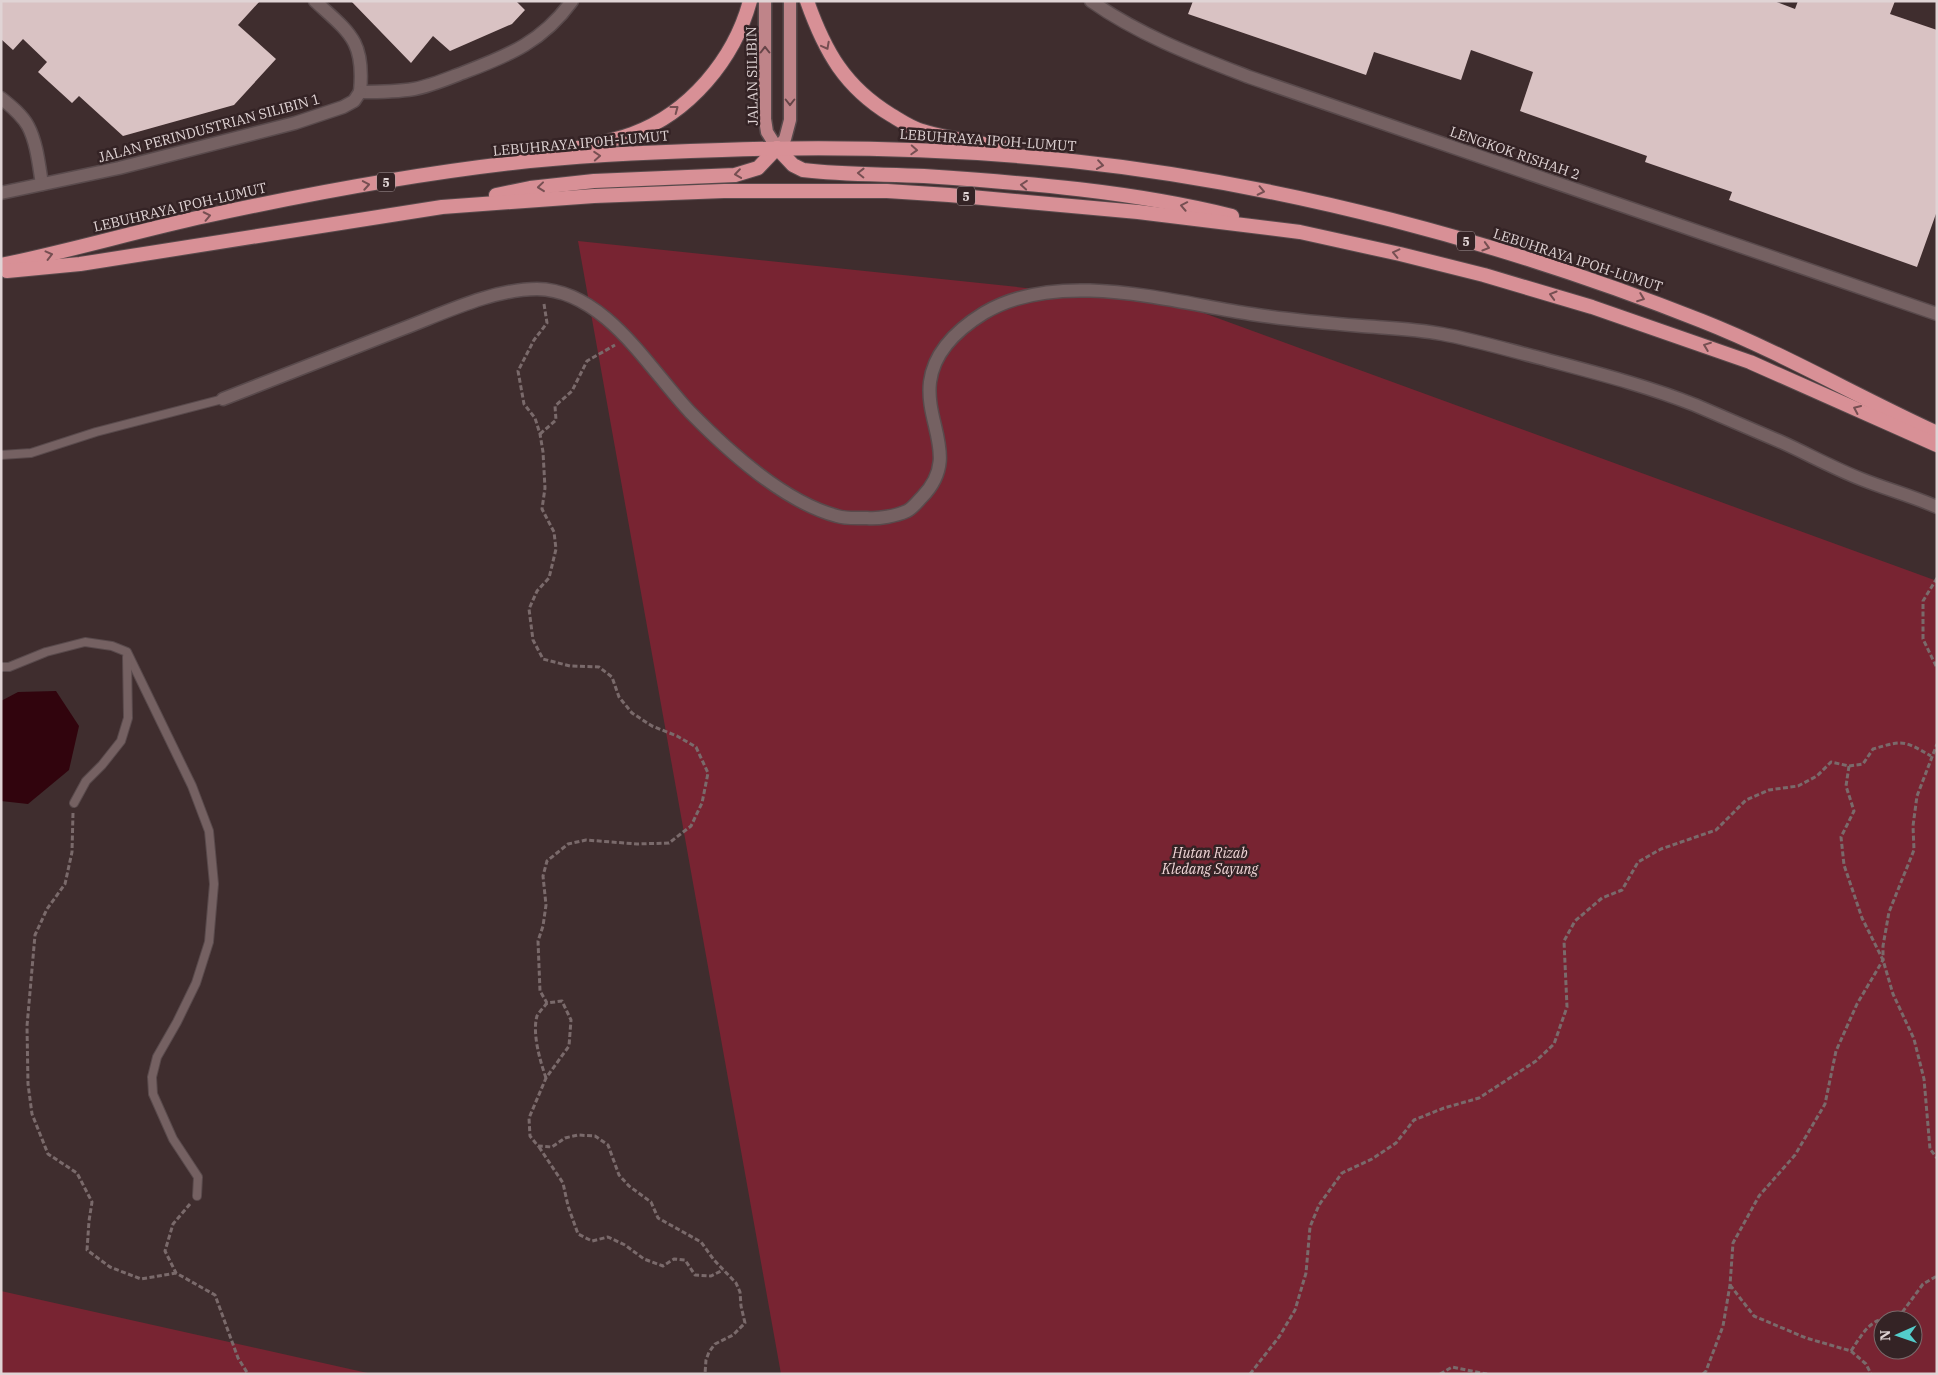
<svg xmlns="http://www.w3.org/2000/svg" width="1938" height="1375" font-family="'IBM Plex Serif',serif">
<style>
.green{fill:#782432;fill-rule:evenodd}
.water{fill:#31040d}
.building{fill:#d9c2c3}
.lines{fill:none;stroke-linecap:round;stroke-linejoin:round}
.service-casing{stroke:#594a4c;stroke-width:10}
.minor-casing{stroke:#594a4c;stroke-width:15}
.primary-casing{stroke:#594a4c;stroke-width:15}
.trunk-casing{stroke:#594a4c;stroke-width:16}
.path{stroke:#7a6a6b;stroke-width:3;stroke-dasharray:5 2.5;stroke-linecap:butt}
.service{stroke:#756162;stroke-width:8}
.minor{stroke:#756162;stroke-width:12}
.primary{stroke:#bf8489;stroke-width:12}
.trunk{stroke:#d89096;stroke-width:14}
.oneway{stroke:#764f52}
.oneway2{stroke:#654548}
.labels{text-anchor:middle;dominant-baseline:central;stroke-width:5;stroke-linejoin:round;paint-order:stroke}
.shield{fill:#342325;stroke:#ac9fa0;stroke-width:1}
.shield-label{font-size:12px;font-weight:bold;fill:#e0d4d5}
.street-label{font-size:14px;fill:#e0d4d5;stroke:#342325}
.park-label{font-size:14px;font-style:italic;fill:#f1d7d8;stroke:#342325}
</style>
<rect width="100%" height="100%" fill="#3f2d2e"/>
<!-- green -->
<g class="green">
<path d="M 578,241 L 1179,304 L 1937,581 L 1937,1374 L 781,1374 ZM 1883,1320 L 1913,1320 L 1913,1350 L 1883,1350 Z"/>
<path d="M 1,1291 L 372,1374 L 1,1374 Z"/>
</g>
<!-- water -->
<path class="water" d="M 56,691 L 79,726 L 69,770 L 28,804 L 1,801 L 1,701 L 18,692 Z"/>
<!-- building -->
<g class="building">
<path d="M 1,1 L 260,1 L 238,25 L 276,59 L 234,105 L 123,136 L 79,96 L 72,103 L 38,72 L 47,62 L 23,39 L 13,50 L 1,39 Z"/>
<path d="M 351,1 L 516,1 L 525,10 L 512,24 L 450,51 L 433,36 L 411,63 Z"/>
<path d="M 1193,1 L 1774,1 L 1795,9 L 1798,1 L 1895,1 L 1890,14 L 1937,30 L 1937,211 L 1917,267 L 1729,200 L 1732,192 L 1645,162 L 1647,156 L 1520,111 L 1533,72 L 1471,50 L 1461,80 L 1374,52 L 1366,75 L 1188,14 Z"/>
</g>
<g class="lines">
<defs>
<g id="service">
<path d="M 1,455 L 31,453 L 96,432 L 223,399"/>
<path d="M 1,667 L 9,667 L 46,652 L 85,642 L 112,646 L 127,652 L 192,786 L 209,831 L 214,884 L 209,942 L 196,983 L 177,1022 L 157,1057 L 152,1077 L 153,1094 L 173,1139 L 198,1177 L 197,1196"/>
<path d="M 74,803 L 86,781 L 102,765 L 121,741 L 128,718 L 127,657"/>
</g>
<g id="minor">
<path d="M 315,1 C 350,33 365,41 360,92"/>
<path d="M 1091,1 C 1139,35 1195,56 1249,77 L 1937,314"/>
<path d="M 360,92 C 378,92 396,92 414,89 C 431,86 449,78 465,72 C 510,55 543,41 572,1"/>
<path d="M 1,98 C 11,106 22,115 28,126 C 37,143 39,166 42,184"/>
<path d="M 1,193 L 119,168 L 295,123 L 343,107 L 354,101 L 360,92"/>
<path d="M 223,399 C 283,375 343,352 402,329 C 444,313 493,289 537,289 C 605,290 649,369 690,412 C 728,451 784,502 837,516 C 846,519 858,518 867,518 C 879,519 896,516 907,511 C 913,508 917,502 922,497 C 960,458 925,425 930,382 C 934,351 958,329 984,313 C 1059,268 1171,302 1251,314 C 1288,320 1325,323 1362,326 C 1388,328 1416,329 1442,334 C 1475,340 1508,350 1540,358 C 1592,372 1645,385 1695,405 C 1723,417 1751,429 1779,441 C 1806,453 1833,468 1861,479 C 1886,489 1912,496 1937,507"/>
</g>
<path id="primary" d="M 765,1 L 765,119 L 767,132 L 777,148 L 785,139 L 790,120 L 790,1"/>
<g id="trunk">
<path d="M 807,1 C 825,52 845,87 891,115 C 901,121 911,128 922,131 C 951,140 982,143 1012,149"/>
<path d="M 777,148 L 793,165 L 803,170 C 843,175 884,174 924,176 C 1027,183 1132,191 1232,216"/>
<path d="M 561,152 C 584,146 609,142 632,134 C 689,113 734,60 750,1"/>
<path d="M 496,195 L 530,188 L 594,181 L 735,175 L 758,168 L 777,148"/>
<path d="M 1,265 C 70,251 137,231 206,216 C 307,194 409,175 512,163 C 581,155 652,152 722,150 C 839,146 956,149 1072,161 C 1286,184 1502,242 1702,321 C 1783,353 1858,397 1937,433"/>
<path d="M 7,271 L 80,264 L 442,207 L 594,196 L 724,191 L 887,191 L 949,195 L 1138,212 L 1300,232 L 1400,254 L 1484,275 L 1592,307 L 1750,362 L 1937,445"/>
</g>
</defs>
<!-- service casing -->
<use href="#service" class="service-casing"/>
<!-- minor casing -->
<use href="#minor" class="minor-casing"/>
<!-- primary casing -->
<use href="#primary" class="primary-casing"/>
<!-- trunk casing -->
<use href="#trunk" class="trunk-casing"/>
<!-- path -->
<g class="path">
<path d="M 544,304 L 547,323 L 534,340 L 518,371 L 524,404 L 535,418 L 540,434 L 543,452 L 545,488 L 542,509 L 554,532 L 556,549 L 549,578 L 537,591 L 529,609 L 533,640 L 543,659 L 570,666 L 599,667 L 612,677 L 619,697 L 632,713 L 652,726 L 677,736 L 696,747 L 708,773 L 702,803 L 691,826 L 669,843 L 637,844 L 586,840 L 568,844 L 547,861 L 543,876 L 546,905 L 543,926 L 538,941 L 540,991 L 547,1003 L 562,1001 L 571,1020 L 569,1046 L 546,1078 L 529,1118 L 530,1136 L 538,1146 L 552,1147 L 565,1138 L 578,1135 L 595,1136 L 608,1145 L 619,1175 L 629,1186 L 651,1202 L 658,1218 L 701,1242 L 714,1260 L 736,1283 L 740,1292 L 741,1306 L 745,1323 L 733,1335 L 715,1344 L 709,1352 L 706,1360 L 705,1374"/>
<path d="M 540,434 L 556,420 L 555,406 L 572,391 L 587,361 L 615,345"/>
<path d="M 1937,578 L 1923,601 L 1923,639 L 1937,668"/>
<path d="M 1849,766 L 1846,786 L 1854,811 L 1841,837 L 1844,865 L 1862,918 L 1883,960 L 1893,994 L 1914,1039 L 1924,1079 L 1930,1149 L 1937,1158"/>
<path d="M 73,813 L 72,852 L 65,884 L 47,909 L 35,935 L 27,1026 L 28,1084 L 32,1114 L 48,1154 L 77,1173 L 92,1202 L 89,1221 L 87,1250 L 110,1267 L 141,1279 L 176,1273"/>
<path d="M 546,1078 C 540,1061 532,1033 537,1016 C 539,1012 544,1007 547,1003"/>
<path d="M 539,1147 L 563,1183 L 568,1206 L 578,1234 L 592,1241 L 608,1237 L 625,1245 L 644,1259 L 663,1266 L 674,1259 L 685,1260 L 695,1275 L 711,1276 L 723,1270"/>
<path d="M 190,1204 L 173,1224 L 165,1251 L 176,1273 L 215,1295 L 238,1358 L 248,1374"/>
<path d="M 1730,1285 L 1754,1316 L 1806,1338 L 1851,1351 L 1866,1364 L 1871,1374"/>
<path d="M 1851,1351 C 1868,1325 1870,1320 1901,1314 L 1923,1284 L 1937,1276"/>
<path d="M 1250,1374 L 1279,1337 L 1295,1310 L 1306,1273 L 1310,1227 L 1319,1205 L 1342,1173 L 1372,1159 L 1396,1143 L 1414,1120 L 1444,1108 L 1479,1098 L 1536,1061 L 1554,1044 L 1567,1007 L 1564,941 L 1575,921 L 1602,898 L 1622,890 L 1638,862 L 1661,849 L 1716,830 L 1746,800 L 1769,790 L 1798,786 L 1817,776 L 1831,762 L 1849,766 L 1863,764 L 1873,749 C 1904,740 1903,740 1931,756"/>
<path d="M 1440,1374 L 1452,1367 L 1487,1374"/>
<path d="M 1703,1374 L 1706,1371 L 1723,1326 L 1730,1285 L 1733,1243 L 1759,1196 L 1795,1155 L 1825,1104 L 1836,1051 L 1857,1004 L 1883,960 L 1883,946 L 1889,912 L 1914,850 L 1913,826 L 1917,796 L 1937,744"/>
</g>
<!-- service -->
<use href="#service" class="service"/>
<!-- minor -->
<use href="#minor" class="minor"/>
<!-- primary -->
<use href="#primary" class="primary"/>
<!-- trunk -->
<use href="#trunk" class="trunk"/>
</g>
<!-- one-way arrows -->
<defs><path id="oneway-chevron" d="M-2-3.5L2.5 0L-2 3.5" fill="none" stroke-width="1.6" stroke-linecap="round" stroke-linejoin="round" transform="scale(1.25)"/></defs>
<g class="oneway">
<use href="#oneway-chevron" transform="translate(826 46) rotate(62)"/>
<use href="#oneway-chevron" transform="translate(675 109) rotate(-37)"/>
<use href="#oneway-chevron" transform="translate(914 150) rotate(3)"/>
<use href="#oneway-chevron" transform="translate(597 156) rotate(-4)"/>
<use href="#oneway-chevron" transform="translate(1100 165) rotate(8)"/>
<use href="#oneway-chevron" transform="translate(861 173) rotate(-179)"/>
<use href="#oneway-chevron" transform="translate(738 174) rotate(172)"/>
<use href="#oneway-chevron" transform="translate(366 185) rotate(-10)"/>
<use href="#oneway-chevron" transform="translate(1024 185) rotate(-175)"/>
<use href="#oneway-chevron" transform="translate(541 187) rotate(174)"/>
<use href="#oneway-chevron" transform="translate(1261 191) rotate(12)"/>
<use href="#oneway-chevron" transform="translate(1184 206) rotate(-169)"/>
<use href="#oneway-chevron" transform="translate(207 216) rotate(-12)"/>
<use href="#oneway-chevron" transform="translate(1486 247) rotate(16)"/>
<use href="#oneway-chevron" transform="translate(1396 253) rotate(-167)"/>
<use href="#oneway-chevron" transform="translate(49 255) rotate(-14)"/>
<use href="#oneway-chevron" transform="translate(1553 295) rotate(-164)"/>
<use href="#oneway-chevron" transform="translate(1641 298) rotate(21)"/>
<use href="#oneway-chevron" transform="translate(1707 346) rotate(-159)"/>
<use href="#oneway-chevron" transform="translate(1857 409) rotate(-156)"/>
</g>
<g class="oneway2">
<use href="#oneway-chevron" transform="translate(765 50) rotate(-90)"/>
<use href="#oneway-chevron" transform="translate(790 102) rotate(90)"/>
</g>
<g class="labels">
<!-- shield labels -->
<g class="shield">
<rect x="377" y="172.5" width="18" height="19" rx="4"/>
<rect x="957" y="186.5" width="18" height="19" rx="4"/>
<rect x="1457" y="231.5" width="18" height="19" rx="4"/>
</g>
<g class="shield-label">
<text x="386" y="182">5</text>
<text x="966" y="196">5</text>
<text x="1466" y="241">5</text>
</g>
<!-- street labels -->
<g class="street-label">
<text transform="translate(752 76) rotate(-91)">JALAN SILIBIN</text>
<text transform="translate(209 128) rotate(-15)">JALAN PERINDUSTRIAN SILIBIN 1</text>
<text transform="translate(988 140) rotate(4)">LEBUHRAYA IPOH-LUMUT</text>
<text transform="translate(581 143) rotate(-5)">LEBUHRAYA IPOH-LUMUT</text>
<text transform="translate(1515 153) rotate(19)">LENGKOK RISHAH 2</text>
<text transform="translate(180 207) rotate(-13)">LEBUHRAYA IPOH-LUMUT</text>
<text transform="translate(1578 260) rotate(18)">LEBUHRAYA IPOH-LUMUT</text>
</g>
<!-- park labels -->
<g class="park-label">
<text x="1210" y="853">Hutan Rizab<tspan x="1210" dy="16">Kledang Sayung</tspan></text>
</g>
</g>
<!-- border -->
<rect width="1938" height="1375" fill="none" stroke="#e0d4d5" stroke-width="5"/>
<!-- north arrow -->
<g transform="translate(1898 1335) rotate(268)"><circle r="24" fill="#342325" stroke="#796a6b"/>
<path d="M0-4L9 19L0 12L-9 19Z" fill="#53cdcb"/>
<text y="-8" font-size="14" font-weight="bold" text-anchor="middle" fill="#e0d4d5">N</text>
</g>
</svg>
